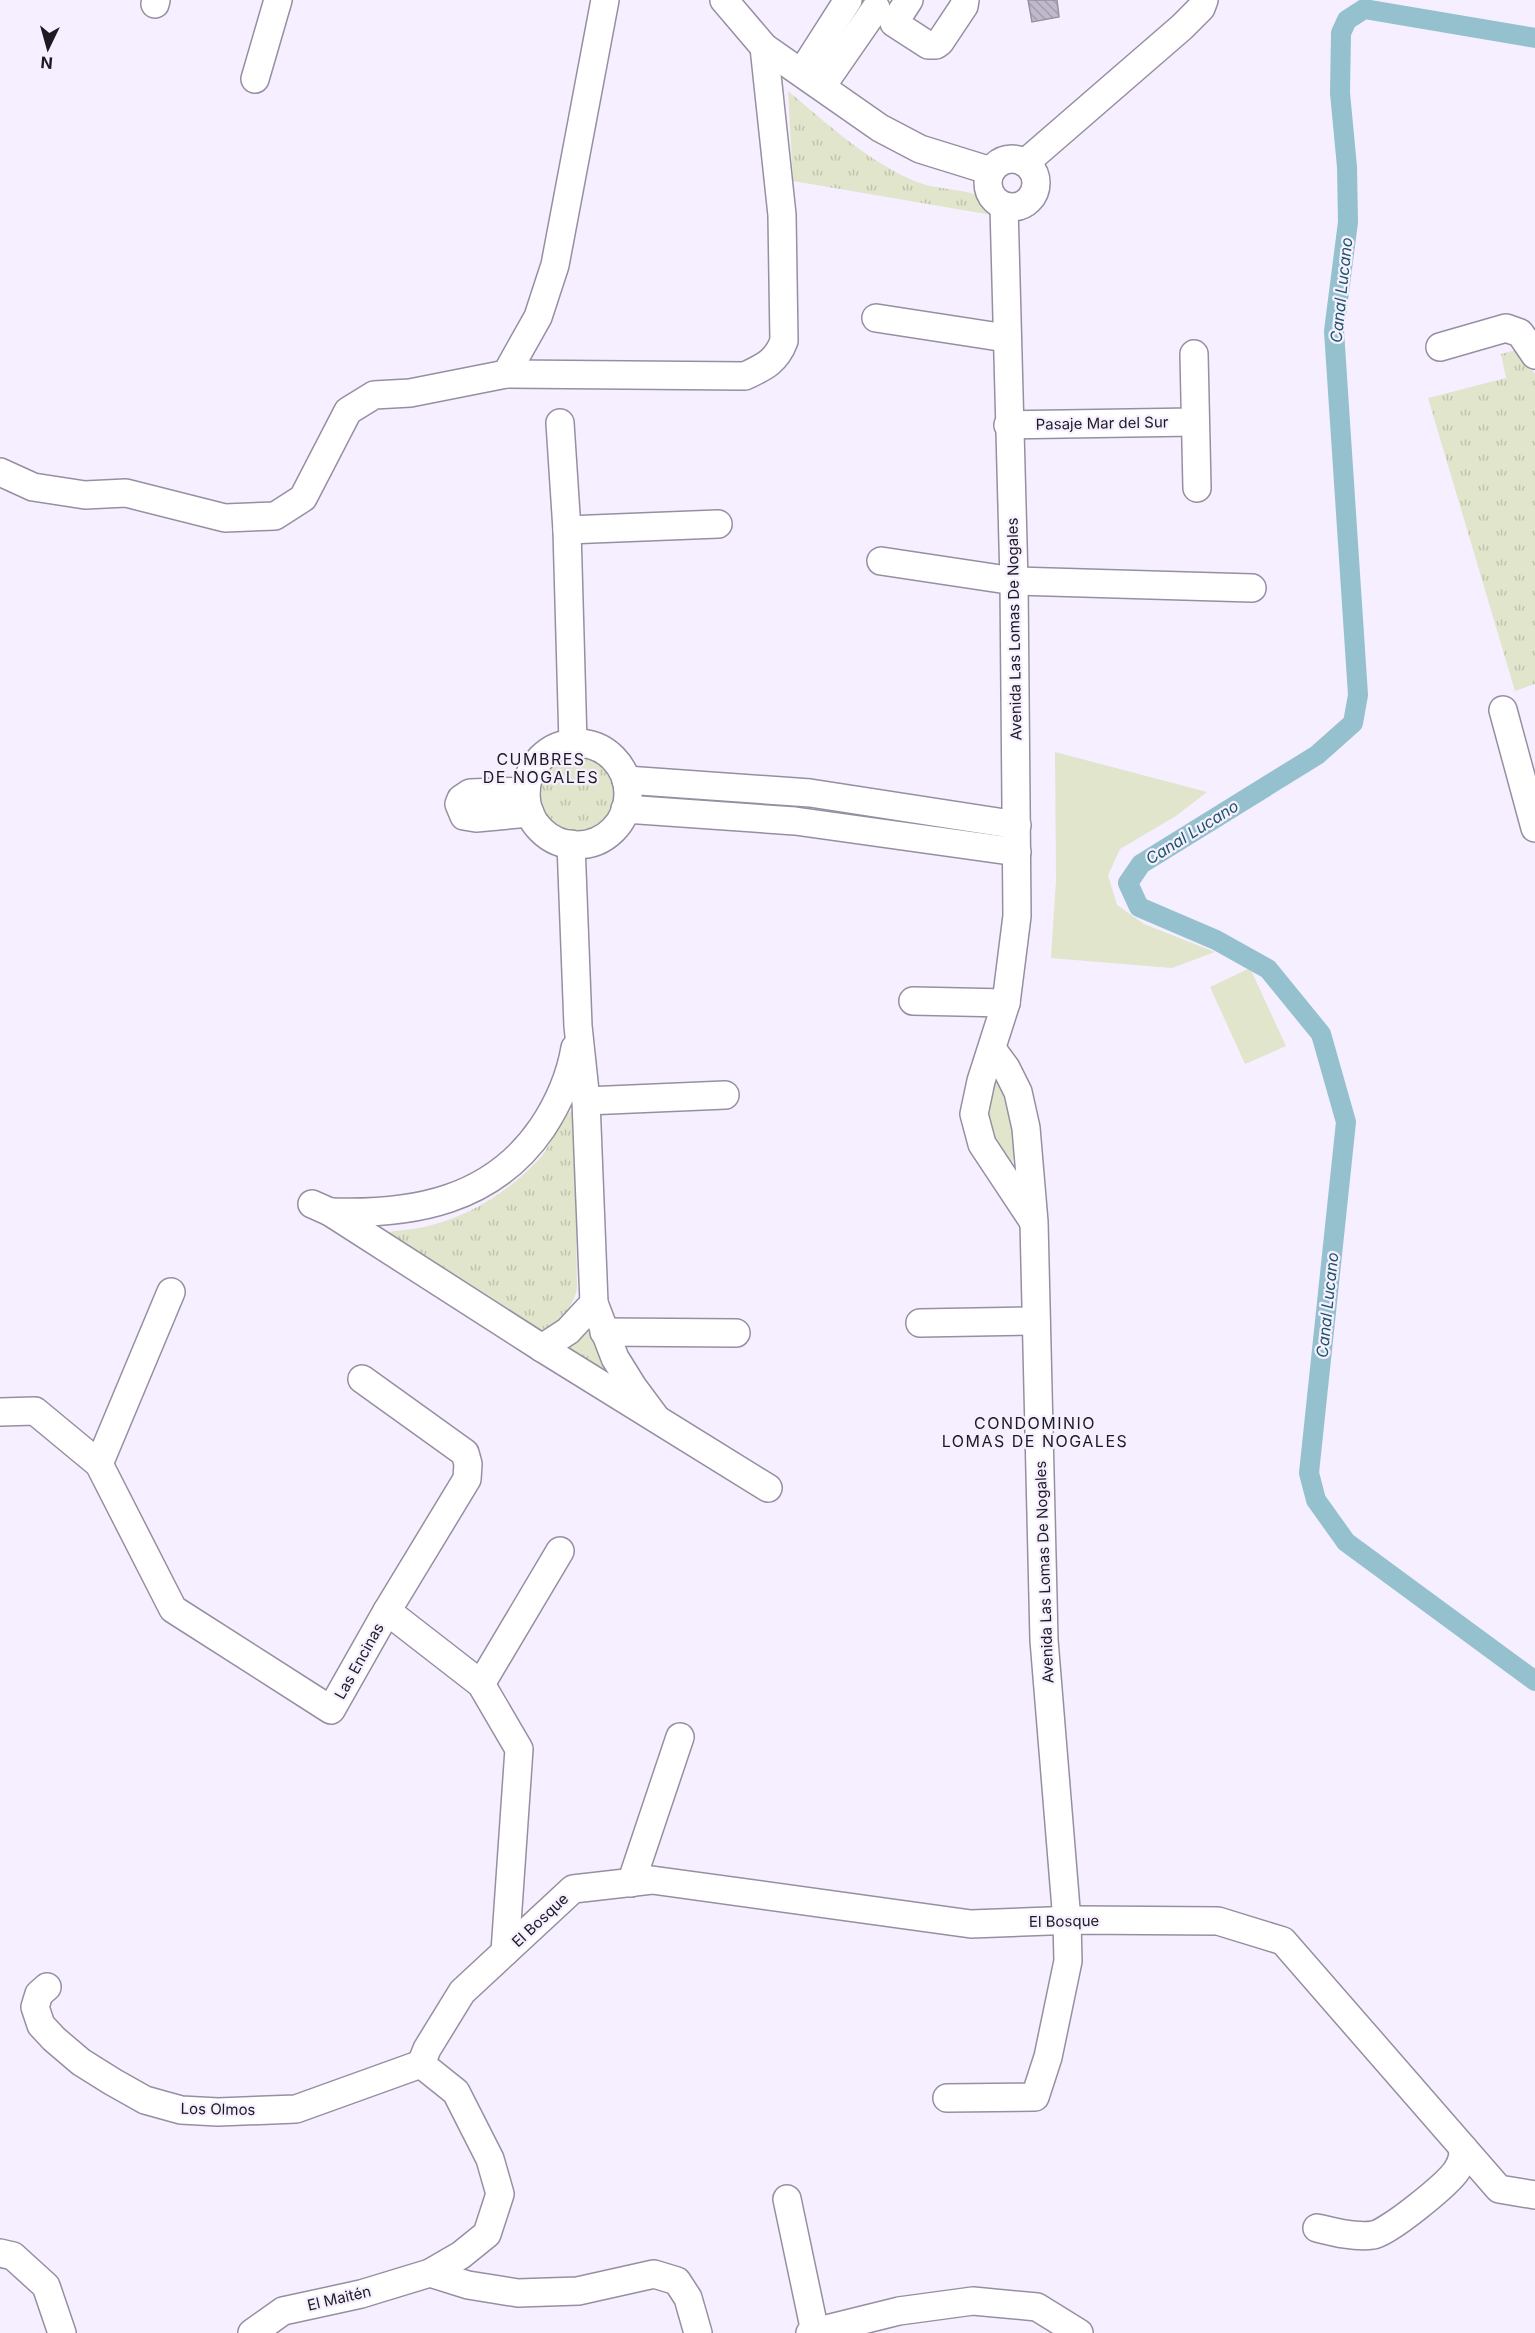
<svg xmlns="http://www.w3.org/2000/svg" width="1535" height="2333" font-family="Inter,sans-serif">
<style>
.green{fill:#e0e5cb}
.park{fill:url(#park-tufts)}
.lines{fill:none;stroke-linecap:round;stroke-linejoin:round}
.canal{stroke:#95c1cf;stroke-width:20}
.building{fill:url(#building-back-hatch);stroke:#9991a3;stroke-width:1.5}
.minor-casing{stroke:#978fa1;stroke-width:30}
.minor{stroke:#fff;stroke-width:27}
.labels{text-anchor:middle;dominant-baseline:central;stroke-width:4.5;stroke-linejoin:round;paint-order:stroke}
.street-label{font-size:15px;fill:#1d1a21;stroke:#f6efff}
.water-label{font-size:16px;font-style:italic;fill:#1b5666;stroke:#f6efff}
.neighbourhood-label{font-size:16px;letter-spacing:1.5px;fill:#1d1a21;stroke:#f6efff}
</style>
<defs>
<pattern id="park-tufts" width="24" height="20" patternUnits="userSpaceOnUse" patternTransform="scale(1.5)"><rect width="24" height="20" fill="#e0e5cb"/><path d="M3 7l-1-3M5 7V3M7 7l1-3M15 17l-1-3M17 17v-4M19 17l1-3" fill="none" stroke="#c0c4ae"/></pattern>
<pattern id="building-back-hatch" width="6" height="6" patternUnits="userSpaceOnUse" patternTransform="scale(1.5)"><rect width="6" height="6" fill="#c0b8cb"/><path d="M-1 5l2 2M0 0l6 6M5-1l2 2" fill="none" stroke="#a59eae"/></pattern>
</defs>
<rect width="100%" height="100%" fill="#f6efff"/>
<!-- green -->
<g class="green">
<path d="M 1055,752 L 1207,792 L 1176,816 L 1120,849 L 1108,875 L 1117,905 L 1144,924 L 1215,952 L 1172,968 L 1051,958 L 1056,880 Z"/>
<path d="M 1250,968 L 1286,1046 L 1245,1064 L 1210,987 Z"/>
<path d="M 994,1077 L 998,1079 L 1012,1102 L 1018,1134 L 1012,1165 L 991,1134 L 986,1113 Z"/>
</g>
<!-- park -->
<g class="park">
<path d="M 788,91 C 826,123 870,163 917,182 C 937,190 960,188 980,196 L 992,215 L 793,181 Z"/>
<path d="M 1519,349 L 1535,374 L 1535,684 L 1515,691 L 1428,398 L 1506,378 L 1501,354 Z"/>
<circle cx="577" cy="794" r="41"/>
<path d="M 571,1111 L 574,1113 L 577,1288 C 574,1307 556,1328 536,1331 L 383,1233 C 397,1230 411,1230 424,1227 C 470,1217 510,1191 541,1157 C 551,1144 561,1120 571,1111 Z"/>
<path d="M 586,1330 L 590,1331 L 608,1373 L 567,1350 L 566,1346 Z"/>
</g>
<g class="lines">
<!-- canal -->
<path class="canal" d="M 1535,38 L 1364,9 L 1347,20 L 1341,33 L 1340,93 L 1347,167 L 1348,222 L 1334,331 L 1358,695 L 1353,723 L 1317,755 L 1141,864 L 1128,883 L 1139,907 L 1216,940 L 1268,969 L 1321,1034 L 1346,1122 L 1309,1473 L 1316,1500 L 1346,1542 L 1535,1681"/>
</g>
<!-- building -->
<path class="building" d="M 1028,0 L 1057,0 L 1059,17 L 1032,22 Z"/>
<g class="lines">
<defs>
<g id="minor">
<path d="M 724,0 L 764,47 L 880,128 L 920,149 L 991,171"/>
<path d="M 909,0 L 894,23 L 928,45 L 936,45 L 940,42 L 964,6 L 965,0"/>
<path d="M 155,4 L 156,0"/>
<path d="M 802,72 L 848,0"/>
<path d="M 255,79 L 278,0"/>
<path d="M 822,86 L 876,8"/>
<circle cx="1012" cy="183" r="24"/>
<path d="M 1025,163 L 1182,27 L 1201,8 L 1204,0"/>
<path d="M 1004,206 L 1014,581 L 1017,916 L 1006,1003 L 981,1081 L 974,1114 L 982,1144 L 1033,1221"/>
<path d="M 876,318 L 1006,338"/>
<path d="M 1440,347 L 1506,328 L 1520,333 L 1535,355"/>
<path d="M 1194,354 L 1197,488"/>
<path d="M 506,374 L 745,376 C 764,367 776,362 784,341 L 782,215 L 764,47"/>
<path d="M 560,423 L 567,530 L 573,743"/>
<path d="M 1008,425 L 1195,422"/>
<path d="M 0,472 L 33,487 L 85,495 L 126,493 L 225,518 L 275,516 L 303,498 L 348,411 L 374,395 L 410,393 L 506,374 L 538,317 L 555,265 L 605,0"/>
<path d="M 567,530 L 718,524"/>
<path d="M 881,561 L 1014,581 L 1252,588"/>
<path d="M 1503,710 L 1535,828"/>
<circle cx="577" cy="794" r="51"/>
<path d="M 626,780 L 810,793 L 1017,825"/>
<path d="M 526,791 L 470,793 L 461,799 L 459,804 L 464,816 L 476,818 L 530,813"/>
<path d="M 625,809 L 795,821 L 1017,852"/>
<path d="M 571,844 L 578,1026 L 586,1101 L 594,1303 L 615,1358 L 633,1387 L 656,1418"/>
<path d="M 913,1001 L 1006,1003"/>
<path d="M 586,1101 L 725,1095"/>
<path d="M 312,1204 L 330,1212 L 542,1348 L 768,1488"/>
<path d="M 330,1212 C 413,1215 492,1201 542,1128 C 558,1104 570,1077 575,1048"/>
<path d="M 920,1323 L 1036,1321"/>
<path d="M 604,1332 L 736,1333"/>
<path d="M 542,1348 L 568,1331 L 594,1303"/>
<path d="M 362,1379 L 465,1453 L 468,1464 L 467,1479 L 387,1611"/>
<path d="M 0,1412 L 35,1411 L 99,1464 L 173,1609 L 331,1710 L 387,1611 L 481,1684 L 519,1749 L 505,1952"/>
<path d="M 99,1464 L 171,1292"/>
<path d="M 481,1684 L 560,1551"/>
<path d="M 631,1883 L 680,1737"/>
<path d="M 47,1987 L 39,1994 L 35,2007 L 41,2025 L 54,2039 L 81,2062 L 113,2082 L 145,2100 L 181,2110 L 218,2112 L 296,2109 L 421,2064"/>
<path d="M 947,2098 L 1035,2097 L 1048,2057 L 1068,1961 L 1067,1921 L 1044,1640 L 1034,1222 L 1026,1128 L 1018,1092 L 1006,1068 L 992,1049"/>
<path d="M 787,2199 L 815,2332"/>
<path d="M 1317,2228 C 1333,2232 1356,2238 1373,2235 C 1388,2233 1448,2184 1457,2170 C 1462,2162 1463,2157 1463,2148"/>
<path d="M 0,2253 L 13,2256 L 46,2286 L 62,2333"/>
<path d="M 430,2273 L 468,2285 L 518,2293 L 578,2291 L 654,2274 L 677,2281 L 688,2298 L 698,2333"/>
<path d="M 252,2333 L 283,2311 L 361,2294 L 430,2273 L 461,2255 L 487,2234 L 500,2194 L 490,2159 L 456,2092 L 421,2064 L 427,2049 L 462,1992 L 573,1889 L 652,1880 L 971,1924 L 1076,1920 L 1218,1921 L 1283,1941 L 1499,2189 L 1535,2195"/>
<path d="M 810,2333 L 899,2311 L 973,2301 L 1037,2307 L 1079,2333"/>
</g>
</defs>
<!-- minor casing -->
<use href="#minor" class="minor-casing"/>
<!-- minor -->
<use href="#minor" class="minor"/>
</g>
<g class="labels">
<!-- street labels -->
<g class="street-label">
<text transform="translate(1102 423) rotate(-1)">Pasaje Mar del Sur</text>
<text transform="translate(1014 629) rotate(-91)">Avenida Las Lomas De Nogales</text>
<text transform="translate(1044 1572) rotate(-92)">Avenida Las Lomas De Nogales</text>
<text transform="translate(359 1661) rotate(-61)">Las Encinas</text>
<text transform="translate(540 1920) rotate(-43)">El Bosque</text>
<text transform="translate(1064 1921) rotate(-1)">El Bosque</text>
<text transform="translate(218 2109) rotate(1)">Los Olmos</text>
<text transform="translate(339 2298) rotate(-13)">El Maitén</text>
</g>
<!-- water labels -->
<g class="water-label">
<text transform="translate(1341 290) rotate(-84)">Canal Lucano</text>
<text transform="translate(1192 832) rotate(-32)">Canal Lucano</text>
<text transform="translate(1327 1305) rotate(-84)">Canal Lucano</text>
</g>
<!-- neighbourhood labels -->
<g class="neighbourhood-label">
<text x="541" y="759">CUMBRES<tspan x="541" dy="18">DE NOGALES</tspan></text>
<text x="1035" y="1423">CONDOMINIO<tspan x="1035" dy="18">LOMAS DE NOGALES</tspan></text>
</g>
</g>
<!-- north arrow -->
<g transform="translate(48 48) rotate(185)" stroke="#f6efff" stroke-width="4.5" paint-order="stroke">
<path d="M0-4.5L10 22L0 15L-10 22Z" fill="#1d1a21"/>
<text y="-9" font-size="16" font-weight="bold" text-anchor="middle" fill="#1d1a21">N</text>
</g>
</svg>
